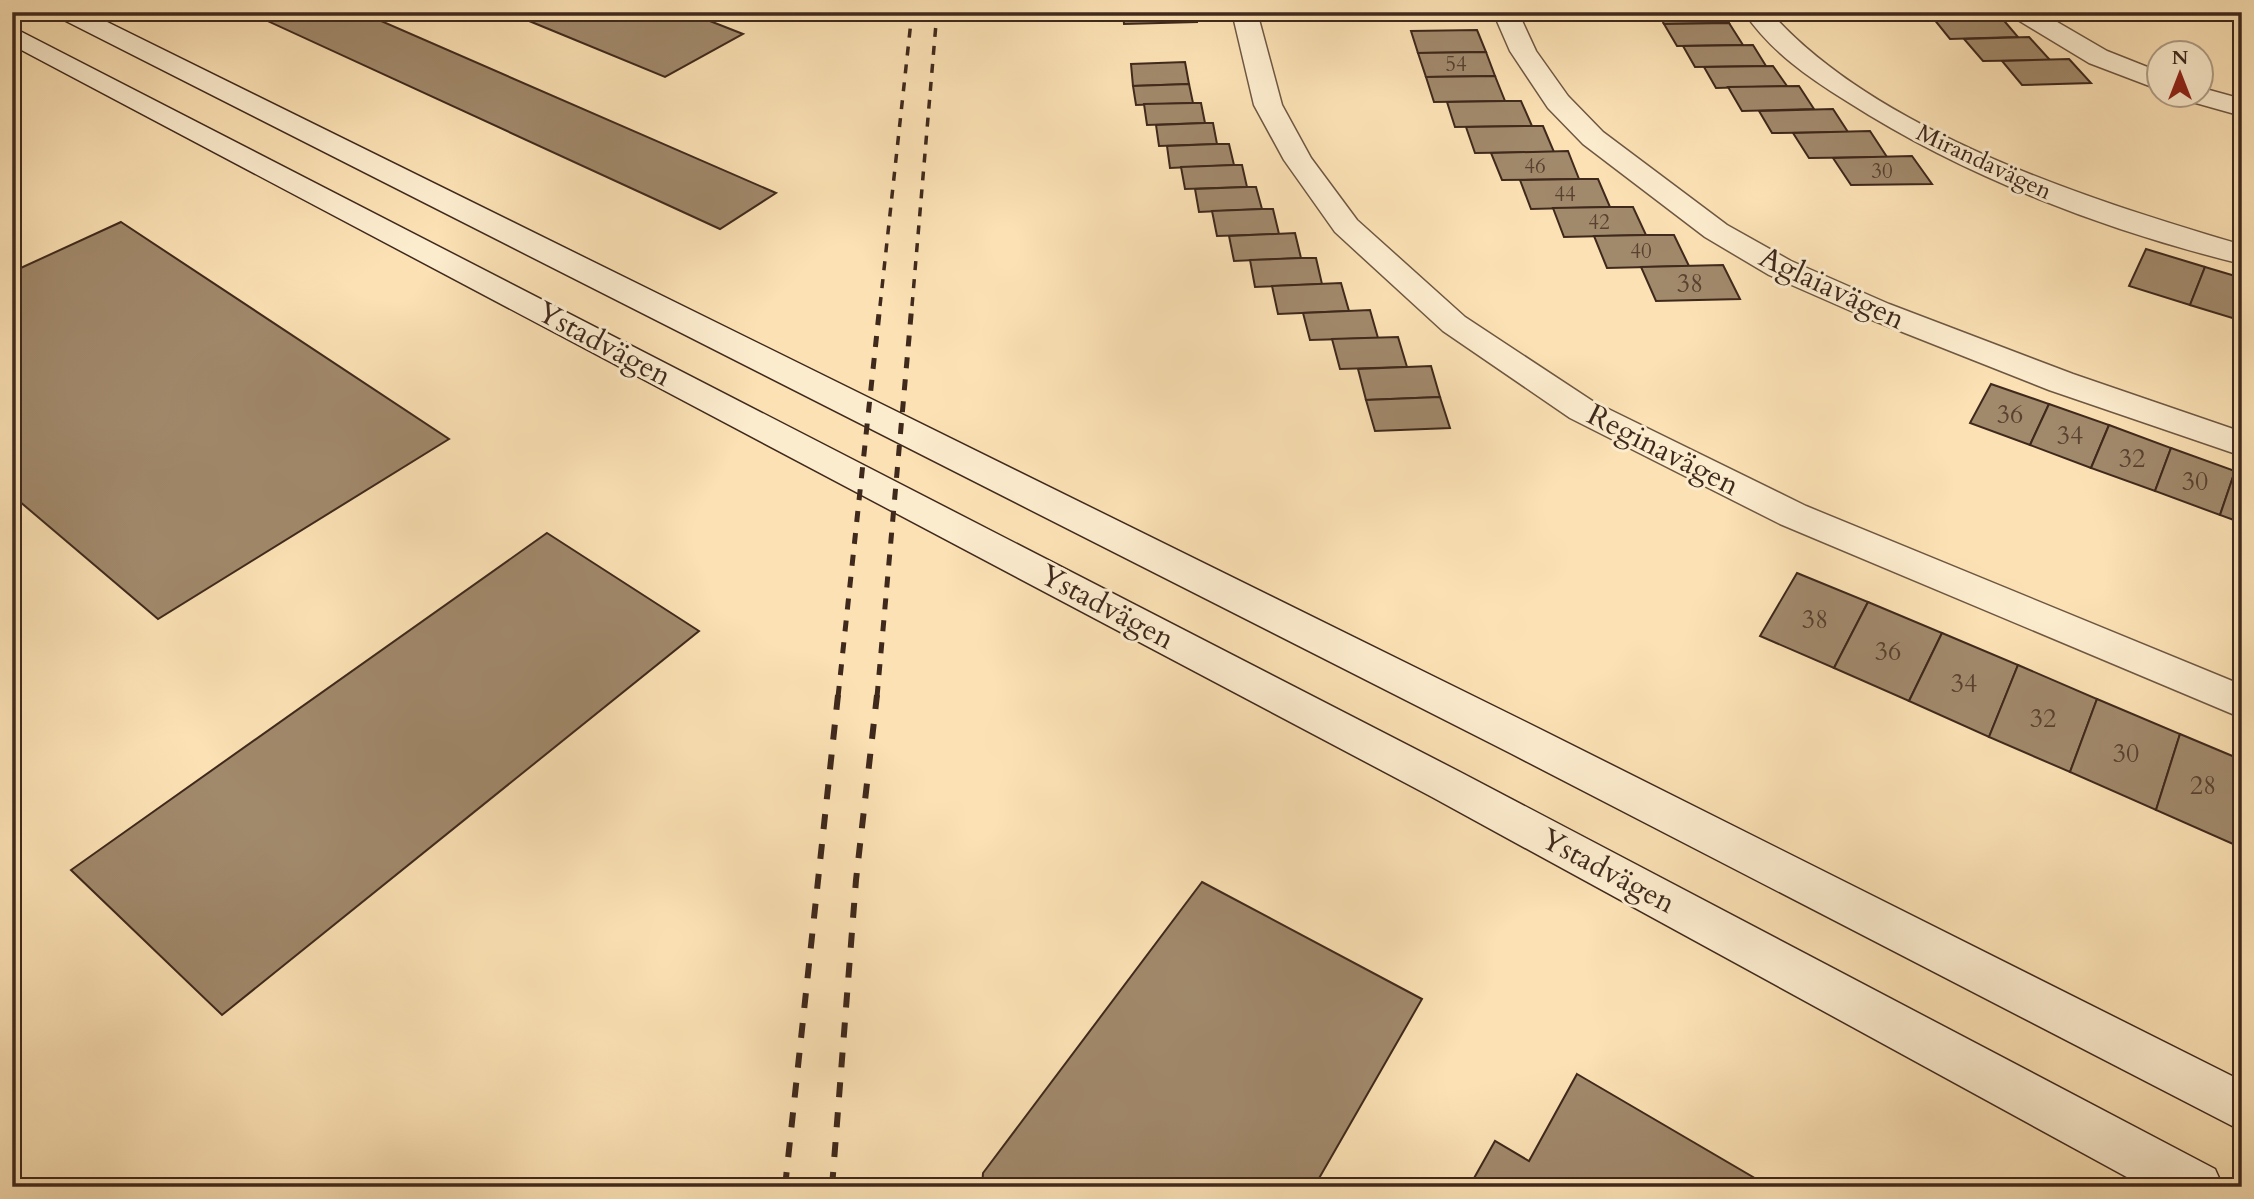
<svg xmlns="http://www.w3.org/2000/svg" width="2254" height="1199" font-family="Cardo,serif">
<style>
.building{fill:#a1896b;stroke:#3f291c;stroke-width:2}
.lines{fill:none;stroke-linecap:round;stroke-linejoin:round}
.street-casing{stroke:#6e5742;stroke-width:3}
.secondary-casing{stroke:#3f291c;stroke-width:3}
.street{fill:#fcecce;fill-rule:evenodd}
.secondary{fill:#fcecce;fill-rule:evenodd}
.rail-far2{stroke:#3f291c;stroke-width:3.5;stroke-dasharray:9 9;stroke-linecap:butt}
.rail-far1{stroke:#3f291c;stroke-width:5;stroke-dasharray:11 11;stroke-linecap:butt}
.rail{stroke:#3f291c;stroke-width:6;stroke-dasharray:15 15;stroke-linecap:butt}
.labels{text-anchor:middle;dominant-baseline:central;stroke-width:6;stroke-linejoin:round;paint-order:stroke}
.far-number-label{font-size:21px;fill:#584130}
.far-street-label{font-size:24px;fill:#3f291c;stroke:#fcecce}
.number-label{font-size:26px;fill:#584130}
.street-label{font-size:30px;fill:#3f291c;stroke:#fcecce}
</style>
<rect width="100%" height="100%" fill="#fbe1b4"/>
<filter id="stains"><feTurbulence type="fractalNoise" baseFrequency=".00286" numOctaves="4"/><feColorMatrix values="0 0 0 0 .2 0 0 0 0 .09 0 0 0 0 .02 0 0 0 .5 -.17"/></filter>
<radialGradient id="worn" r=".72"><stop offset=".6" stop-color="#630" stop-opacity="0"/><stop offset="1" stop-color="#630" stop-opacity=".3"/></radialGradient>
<!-- building -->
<g class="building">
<path d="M 248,12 L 392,12 L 396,14 L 381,21 L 776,193 L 720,229 Z"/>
<path d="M 524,12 L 687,12 L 743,34 L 665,77 L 517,16 Z"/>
<path d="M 1123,12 L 1196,12 L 1197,22 L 1124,24 Z"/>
<path d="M 1658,12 L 1723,12 L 1729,23 L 1664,24 Z"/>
<path d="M 1921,12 L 1986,12 L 1990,17 L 1926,18 Z"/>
<path d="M 2000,16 L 2018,37 L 1950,39 L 1933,18 Z"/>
<path d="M 1729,23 L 1743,45 L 1677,46 L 1664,24 Z"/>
<path d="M 1477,30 L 1486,52 L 1418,53 L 1411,31 Z"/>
<path d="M 2029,37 L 2050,60 L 1983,61 L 1964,39 Z"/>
<path d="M 1753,45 L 1766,66 L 1695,67 L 1683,46 Z"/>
<path d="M 1486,52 L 1495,76 L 1426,77 L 1418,53 Z"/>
<path d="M 2069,59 L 2091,83 L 2022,85 L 2002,61 Z"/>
<path d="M 1185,62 L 1189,84 L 1133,86 L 1131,64 Z"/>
<path d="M 1773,66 L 1787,86 L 1716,88 L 1704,67 Z"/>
<path d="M 1495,76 L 1505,101 L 1434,102 L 1426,77 Z"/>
<path d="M 1189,84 L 1193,103 L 1136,105 L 1133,86 Z"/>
<path d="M 1799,86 L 1814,109 L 1742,111 L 1728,87 Z"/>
<path d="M 1505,101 L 1521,101 L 1532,126 L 1455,127 L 1447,102 Z"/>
<path d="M 1193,103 L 1201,103 L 1205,123 L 1147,125 L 1144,104 Z"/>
<path d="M 1833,109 L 1848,132 L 1772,133 L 1759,111 Z"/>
<path d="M 1205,123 L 1213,123 L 1217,144 L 1159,146 L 1156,125 Z"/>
<path d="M 1532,126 L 1543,126 L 1554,152 L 1475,153 L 1466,127 Z"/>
<path d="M 1870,131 L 1887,157 L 1809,158 L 1793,133 Z"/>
<path d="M 1217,144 L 1229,144 L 1234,165 L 1170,168 L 1167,146 Z"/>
<path d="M 1568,151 L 1579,179 L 1502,180 L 1491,153 Z"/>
<path d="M 1912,156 L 1932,184 L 1851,185 L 1833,158 Z"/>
<path d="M 1234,165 L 1242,165 L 1247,187 L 1185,189 L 1181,167 Z"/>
<path d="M 1579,179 L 1598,179 L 1610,207 L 1531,209 L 1520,180 Z"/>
<path d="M 1247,187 L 1256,187 L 1262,209 L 1199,212 L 1195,189 Z"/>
<path d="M 1610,207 L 1633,207 L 1646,235 L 1564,237 L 1553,208 Z"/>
<path d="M 1262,209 L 1273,209 L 1279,234 L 1217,236 L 1212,211 Z"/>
<path d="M 121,222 L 449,439 L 158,619 L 12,495 L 12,272 Z"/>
<path d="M 1295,233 L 1301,258 L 1234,261 L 1229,236 Z"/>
<path d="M 1646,235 L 1674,235 L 1689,266 L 1607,268 L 1594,236 Z"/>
<path d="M 2146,249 L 2205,267 L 2190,305 L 2129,286 Z"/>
<path d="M 1301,258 L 1316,258 L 1322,284 L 1255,287 L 1250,260 Z"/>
<path d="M 1723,265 L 1740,299 L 1656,301 L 1641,267 Z"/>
<path d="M 2205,267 L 2242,278 L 2242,321 L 2190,305 Z"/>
<path d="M 1341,283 L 1349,311 L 1278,314 L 1272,286 Z"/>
<path d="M 1370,310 L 1378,338 L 1310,340 L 1303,313 Z"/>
<path d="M 1398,337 L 1407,367 L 1340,369 L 1332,339 Z"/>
<path d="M 1431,366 L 1440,397 L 1366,400 L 1358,369 Z"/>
<path d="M 1991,384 L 2049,404 L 2030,445 L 1970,423 Z"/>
<path d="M 1440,397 L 1450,428 L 1375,431 L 1366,400 Z"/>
<path d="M 2049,404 L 2109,425 L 2091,468 L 2030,445 Z"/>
<path d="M 2109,425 L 2171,448 L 2155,491 L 2091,468 Z"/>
<path d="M 2171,448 L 2235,471 L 2220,515 L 2155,491 Z"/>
<path d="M 2235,471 L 2242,473 L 2242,523 L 2220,515 Z"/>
<path d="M 547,533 L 699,631 L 222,1015 L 71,870 Z"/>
<path d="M 1797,573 L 1868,602 L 1834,668 L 1760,636 Z"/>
<path d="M 1868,602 L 1942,633 L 1909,701 L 1834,668 Z"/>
<path d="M 1942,633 L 2018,665 L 1989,737 L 1909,701 Z"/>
<path d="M 2018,665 L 2097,699 L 2070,772 L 1989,737 Z"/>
<path d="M 2097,699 L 2180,734 L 2156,810 L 2070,772 Z"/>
<path d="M 2180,734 L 2242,760 L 2242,848 L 2156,810 Z"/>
<path d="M 1202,882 L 1422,999 L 1314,1187 L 982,1187 L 983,1173 Z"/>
<path d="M 1577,1074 L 1770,1187 L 1469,1187 L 1495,1141 L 1529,1161 Z"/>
</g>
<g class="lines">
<defs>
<g id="street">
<path d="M 1232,12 L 1257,12 L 1282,105 L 1311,158 L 1357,220 L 1465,317 L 1594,402 L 1806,506 L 2242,685 L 2242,718 L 1780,524 L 1570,418 L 1443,331 L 1335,232 L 1284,160 L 1254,105 Z"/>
<path d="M 1493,12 L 1518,12 L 1536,51 L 1568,96 L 1603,132 L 1727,225 L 1791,261 L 1889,304 L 2073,374 L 2242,432 L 2242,456 L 2049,390 L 1867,318 L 1769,275 L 1705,237 L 1583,144 L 1548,108 L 1510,51 Z"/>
<path d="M 1744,12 L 1770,12 C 1877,133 2090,200 2242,245 L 2242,264 C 2107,231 1965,177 1848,102 C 1809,78 1770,51 1744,12 Z"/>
<path d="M 2010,12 L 2040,12 L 2107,51 L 2160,72 L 2160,90 L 2089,63 L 2013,17 Z"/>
<path d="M 2202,88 L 2242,99 L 2242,116 L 2185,100 L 2181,94 L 2202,94 Z"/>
</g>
<g id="secondary">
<path d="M 55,12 L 87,12 L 1542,730 L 2242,1081 L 2242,1131 L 1512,754 L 58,17 Z"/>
<path d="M 12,27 L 1462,773 L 2215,1169 L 2223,1187 L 2145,1187 L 1432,797 L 12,45 Z"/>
</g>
</defs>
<!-- street casing -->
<use href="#street" class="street-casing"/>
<!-- secondary casing -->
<use href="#secondary" class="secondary-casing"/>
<!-- street -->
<use href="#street" class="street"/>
<!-- secondary -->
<use href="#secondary" class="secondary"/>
<!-- rail-far2 -->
<g class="rail-far2">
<path d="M 880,306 L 912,12"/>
<path d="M 912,306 L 937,12"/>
</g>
<!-- rail-far1 -->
<g class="rail-far1">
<path d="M 838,697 L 880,304"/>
<path d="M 877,697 L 912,304"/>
</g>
<!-- rail -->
<g class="rail">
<path d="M 785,1187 L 838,695"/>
<path d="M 832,1187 L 856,880 L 877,695"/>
</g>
</g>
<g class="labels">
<!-- far-number labels -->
<g class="far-number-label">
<text x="1456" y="64">54</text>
<text x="1535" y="166">46</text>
<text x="1882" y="171">30</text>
<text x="1565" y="194">44</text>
<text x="1599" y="222">42</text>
<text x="1641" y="251">40</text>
</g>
<!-- far-street labels -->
<g class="far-street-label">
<text transform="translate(1984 162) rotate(25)">Mirandavägen</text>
</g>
<!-- number labels -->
<g class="number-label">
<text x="1690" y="283">38</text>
<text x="2010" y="414">36</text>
<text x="2070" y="435">34</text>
<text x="2132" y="458">32</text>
<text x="2195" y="481">30</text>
<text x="1815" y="619">38</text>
<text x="1888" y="651">36</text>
<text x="1964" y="683">34</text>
<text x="2043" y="718">32</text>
<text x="2126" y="753">30</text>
<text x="2203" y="785">28</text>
</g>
<!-- street labels -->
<g class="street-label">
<text transform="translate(1832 288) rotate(25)">Aglaiavägen</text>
<text transform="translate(604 344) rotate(28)">Ystadvägen</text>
<text transform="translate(1663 450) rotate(27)">Reginavägen</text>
<text transform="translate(1107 607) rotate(28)">Ystadvägen</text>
<text transform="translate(1608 871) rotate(28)">Ystadvägen</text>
</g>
</g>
<!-- margin -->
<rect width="2254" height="1199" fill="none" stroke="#fbe1b4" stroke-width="42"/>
<rect x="14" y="14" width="2226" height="1171" fill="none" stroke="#3f291c" stroke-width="3.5"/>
<rect x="21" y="21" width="2212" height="1157" fill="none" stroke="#3f291c" stroke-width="2"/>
<!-- north arrow -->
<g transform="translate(2180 74)"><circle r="33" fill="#fcecce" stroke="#b09e87" stroke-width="2"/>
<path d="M0-5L12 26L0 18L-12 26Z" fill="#8f2418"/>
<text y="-10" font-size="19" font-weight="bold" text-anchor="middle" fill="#3f291c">N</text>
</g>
<rect width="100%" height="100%" filter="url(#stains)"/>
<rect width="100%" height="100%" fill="url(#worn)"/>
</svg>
